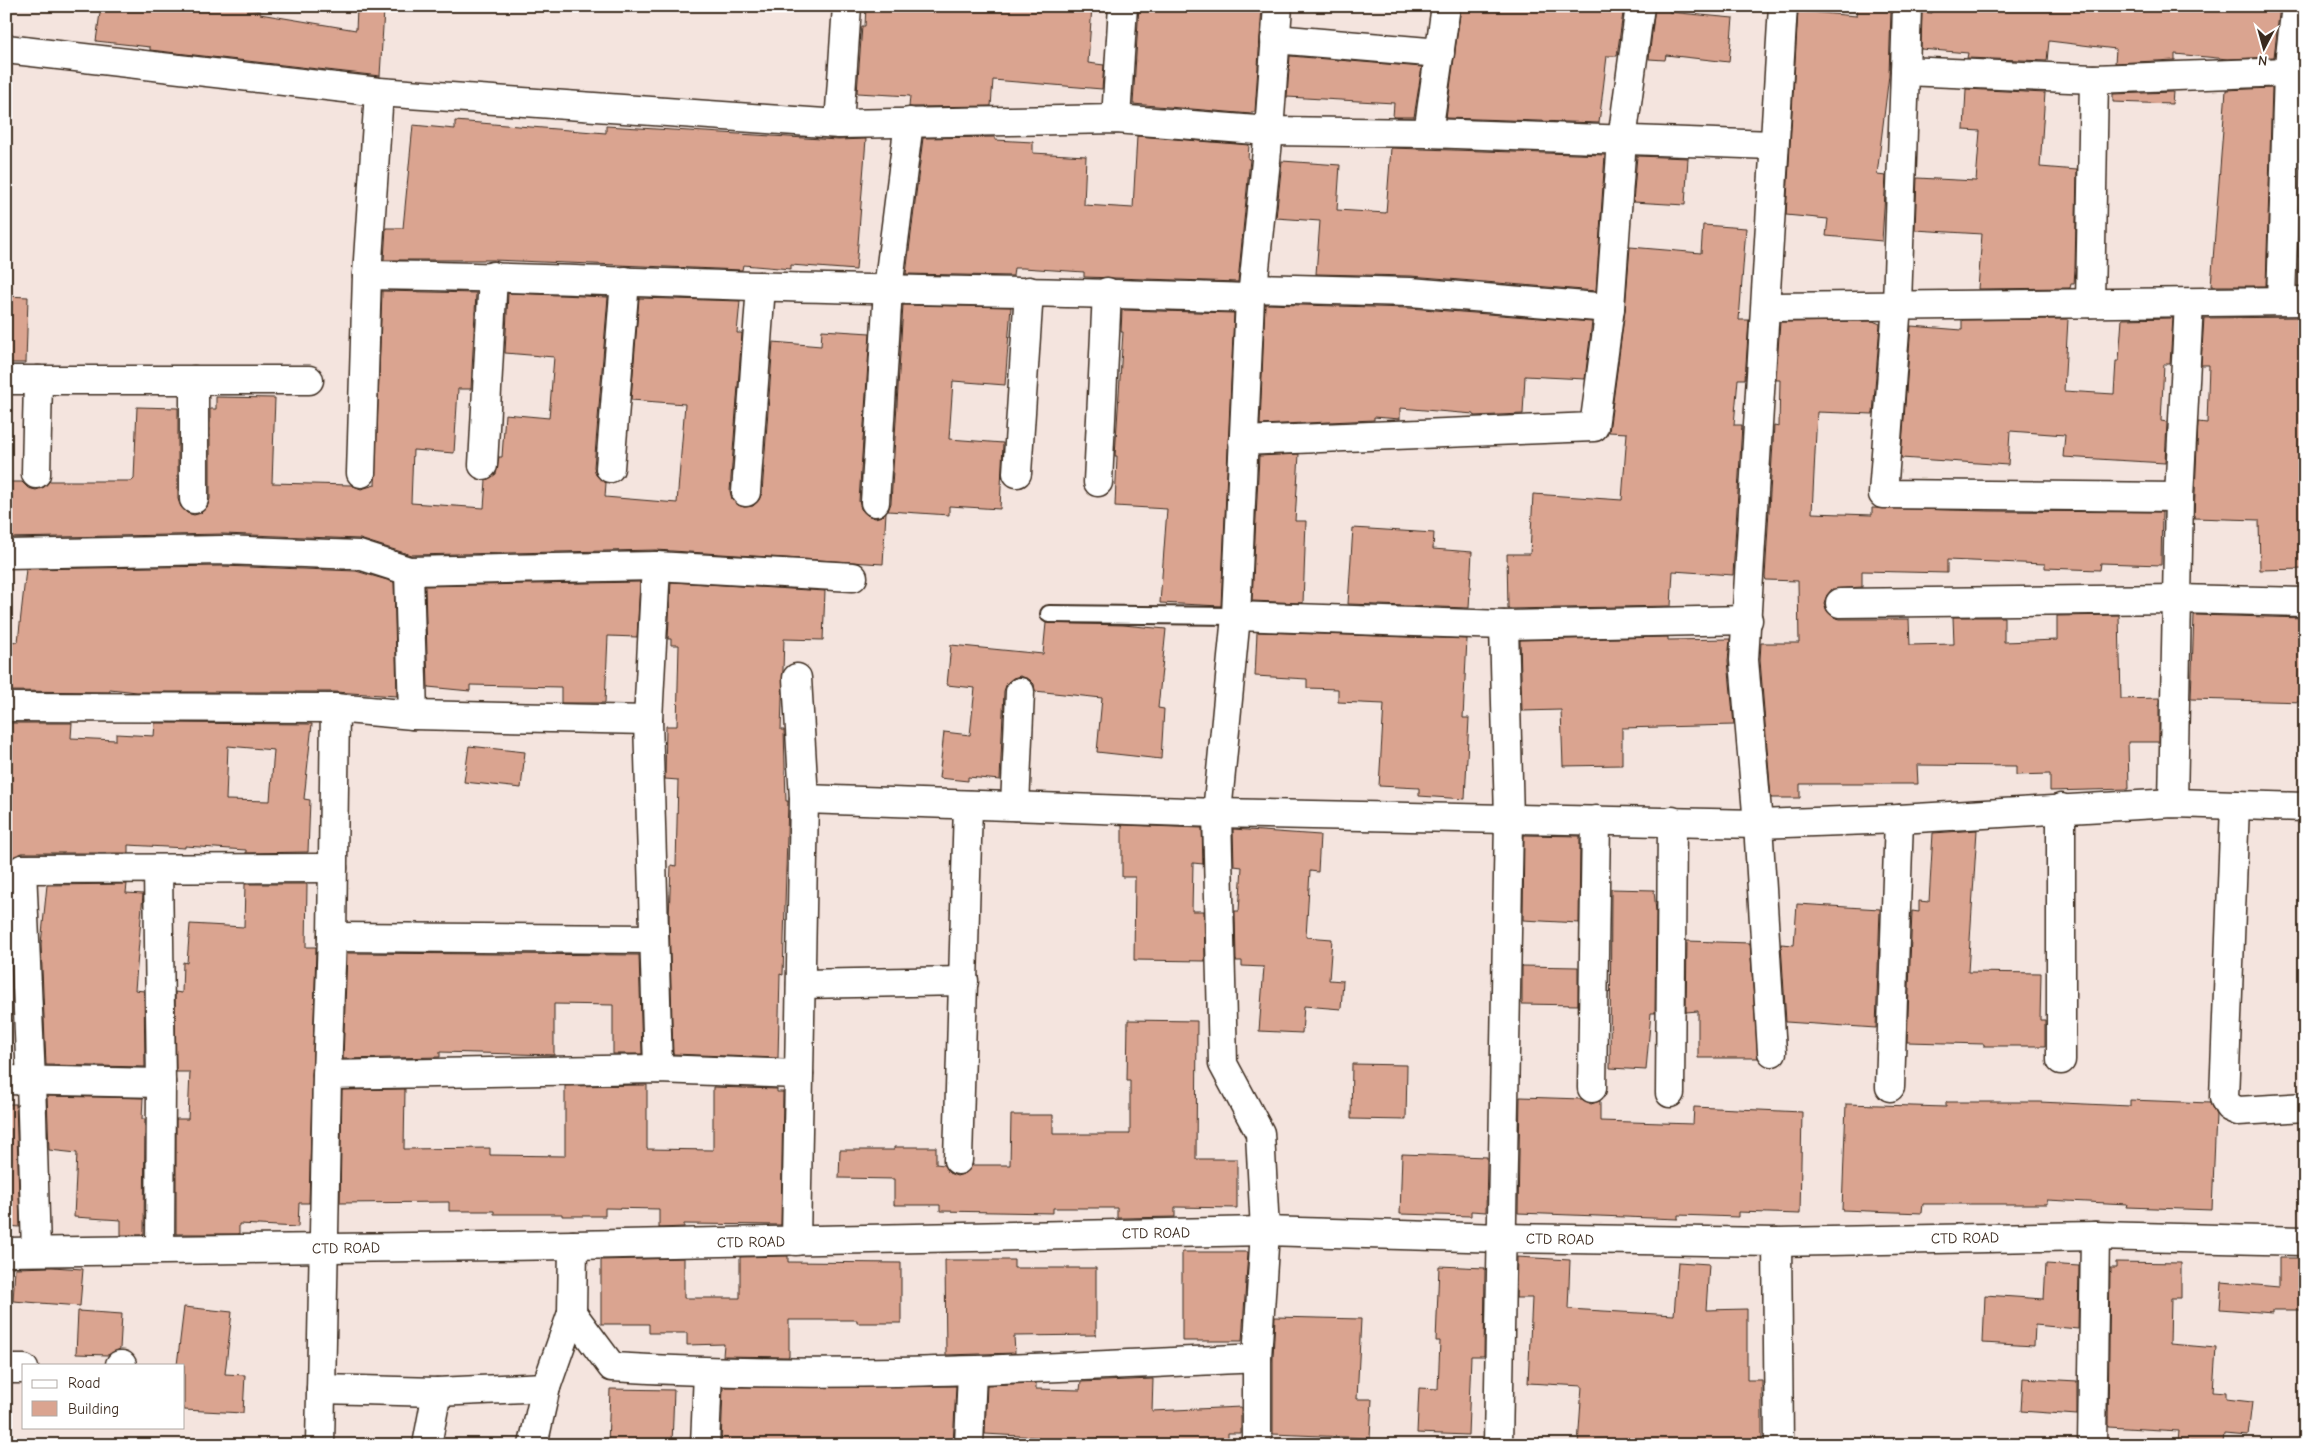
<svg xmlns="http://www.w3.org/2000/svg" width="2311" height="1451" font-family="'Comic Neue',sans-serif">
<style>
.building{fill:#daa490;stroke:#3b2a1e;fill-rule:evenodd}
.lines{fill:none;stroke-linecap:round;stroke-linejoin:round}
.service-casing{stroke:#3b2a1e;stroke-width:20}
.minor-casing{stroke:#3b2a1e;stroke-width:31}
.service{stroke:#fff;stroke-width:16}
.minor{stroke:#fff;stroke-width:28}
.labels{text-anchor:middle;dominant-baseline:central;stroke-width:4.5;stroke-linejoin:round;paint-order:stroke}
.street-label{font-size:15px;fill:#3b2a1e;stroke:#fff}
</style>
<rect width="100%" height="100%" fill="#f4e4de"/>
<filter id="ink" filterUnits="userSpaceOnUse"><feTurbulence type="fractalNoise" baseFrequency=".02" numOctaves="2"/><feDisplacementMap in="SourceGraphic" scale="10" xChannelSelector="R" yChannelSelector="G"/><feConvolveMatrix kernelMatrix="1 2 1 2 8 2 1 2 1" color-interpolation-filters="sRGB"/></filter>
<g filter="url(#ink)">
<!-- building -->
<g class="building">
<path d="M 101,6 L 234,6 L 260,11 L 260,14 L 356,30 L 357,9 L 384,10 L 380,76 L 150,50 L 150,47 L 96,41 Z"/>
<path d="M 866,6 L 1092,6 L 1088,63 L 1104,65 L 1102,89 L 993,80 L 991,106 L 912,107 L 909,107 L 910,96 L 857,93 L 862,26 L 865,26 Z"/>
<path d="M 1139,6 L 1262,6 L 1255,112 L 1251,112 L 1251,114 L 1133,104 Z"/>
<path d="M 1461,6 L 1624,6 L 1617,56 L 1607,56 L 1599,123 L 1446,118 Z"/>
<path d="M 1655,6 L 1670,6 L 1669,12 L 1733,18 L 1729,62 L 1666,55 L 1665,60 L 1649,59 Z"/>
<path d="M 1933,6 L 2280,6 L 2274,57 L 2228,59 L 2175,54 L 2175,60 L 2115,63 L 2116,49 L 2049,41 L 2047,61 L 1967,58 L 1968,53 L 1921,49 L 1922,12 L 1932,13 Z"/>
<path d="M 1857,7 L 1891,10 L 1889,75 L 1877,175 L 1886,176 L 1882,241 L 1826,236 L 1828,219 L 1786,215 L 1798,11 L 1856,16 Z"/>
<path d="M 1290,56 L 1422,67 L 1414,117 L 1393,117 L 1394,103 L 1287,97 Z"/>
<path d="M 2272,88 L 2266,286 L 2211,286 L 2226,90 Z"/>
<path d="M 1966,89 L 2045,93 L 2040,167 L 2077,170 L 2075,268 L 2074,284 L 2071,284 L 2070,288 L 1978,289 L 1982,234 L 1915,230 L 1917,178 L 1976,181 L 1980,131 L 1964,130 Z"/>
<path d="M 2173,92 L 2172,104 L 2113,102 L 2113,94 Z"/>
<path d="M 455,121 L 606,133 L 606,126 L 838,140 L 866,139 L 856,270 L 791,265 L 791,269 L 743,265 L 742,270 L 493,260 L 384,260 L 386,228 L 403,228 L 413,125 L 455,129 Z"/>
<path d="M 1137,136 L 1249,145 L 1248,159 L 1250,159 L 1238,282 L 1084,277 L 1084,272 L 1023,268 L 1014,268 L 1013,276 L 906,274 L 923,138 L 995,137 L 995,140 L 1033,142 L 1033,153 L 1086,156 L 1084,205 L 1133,208 Z"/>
<path d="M 1391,148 L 1605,155 L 1596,291 L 1411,276 L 1316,274 L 1320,221 L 1276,218 L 1282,161 L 1340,165 L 1337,210 L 1386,213 Z"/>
<path d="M 1637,156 L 1688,158 L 1685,205 L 1633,202 Z"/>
<path d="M 1703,225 L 1746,228 L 1739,320 L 1749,320 L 1745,379 L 1738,379 L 1734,425 L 1742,425 L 1733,575 L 1673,571 L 1671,606 L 1508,609 L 1507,554 L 1530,554 L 1533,494 L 1622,500 L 1627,433 L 1609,432 L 1625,310 L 1630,247 L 1701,253 Z"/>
<path d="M 2299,229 L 2305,229 L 2305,257 L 2298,257 Z"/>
<path d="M 382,291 L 476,293 L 471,389 L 458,389 L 454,453 L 413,450 L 411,503 L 484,508 L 486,480 L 496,474 L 499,457 L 502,457 L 505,414 L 549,418 L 554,357 L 505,353 L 508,293 L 608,297 L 594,467 L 596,475 L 606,483 L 605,497 L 677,503 L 685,404 L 631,400 L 639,298 L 740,301 L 737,333 L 742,333 L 730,491 L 732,499 L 738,505 L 744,507 L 753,506 L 759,500 L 762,493 L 773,342 L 821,346 L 822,330 L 870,333 L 859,501 L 861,509 L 867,515 L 875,518 L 882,516 L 886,512 L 883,564 L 656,550 L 411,555 L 360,539 L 223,534 L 6,538 L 6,482 L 22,482 L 28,488 L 36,490 L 44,487 L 50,481 L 132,481 L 134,479 L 137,407 L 178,408 L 178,499 L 181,507 L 187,513 L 194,515 L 201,513 L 207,507 L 210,499 L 210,409 L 216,409 L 216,397 L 275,398 L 272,483 L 351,485 L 361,489 L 375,485 Z"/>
<path d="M 6,296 L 28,297 L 26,363 L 6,363 Z"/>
<path d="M 1265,304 L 1409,308 L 1592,322 L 1585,379 L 1525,376 L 1523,414 L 1474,416 L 1474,414 L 1400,408 L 1400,419 L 1374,417 L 1374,420 L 1260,425 Z"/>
<path d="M 903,305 L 1011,307 L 1005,385 L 953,381 L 949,439 L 1003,443 L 1000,509 L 949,506 L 949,515 L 888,511 L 891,503 Z"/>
<path d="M 1122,310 L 1234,313 L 1221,606 L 1160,603 L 1167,509 L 1115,506 L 1117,456 L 1115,456 L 1123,332 L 1121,332 Z"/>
<path d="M 2305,317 L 2305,569 L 2260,570 L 2259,520 L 2194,518 L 2198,422 L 2207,423 L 2209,365 L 2201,365 L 2204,318 Z"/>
<path d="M 2173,318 L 2170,364 L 2164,364 L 2161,421 L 2167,422 L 2165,463 L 2063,457 L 2065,435 L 2010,431 L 2008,465 L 1901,458 L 1911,326 L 1962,330 L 1962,320 L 2068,319 L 2064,391 L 2114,394 L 2116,361 L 2119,361 L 2122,319 Z"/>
<path d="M 1780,322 L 1873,321 L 1880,324 L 1873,414 L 1817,412 L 1812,513 L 1872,515 L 1872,508 L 1989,511 L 2162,512 L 2161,565 L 2101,563 L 2100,570 L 2045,568 L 2045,564 L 1947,560 L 1947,573 L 1862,571 L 1862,587 L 1832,589 L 1827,595 L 1824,603 L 1827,611 L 1833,617 L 1840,619 L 1909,619 L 1910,645 L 1954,644 L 1953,617 L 2004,617 L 2004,642 L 2057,640 L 2057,616 L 2119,615 L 2121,699 L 2159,698 L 2159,742 L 2128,742 L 2129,789 L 2050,791 L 2050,774 L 2016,775 L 2016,766 L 1917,765 L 1918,784 L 1800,784 L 1800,798 L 1771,798 L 1760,660 L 1761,643 L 1799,643 L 1798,581 L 1766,580 L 1765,577 L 1774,426 L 1779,427 L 1780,380 L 1776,380 Z"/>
<path d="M 1299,454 L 1295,521 L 1306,521 L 1303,603 L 1252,601 L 1259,456 Z"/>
<path d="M 1353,528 L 1434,533 L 1433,549 L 1472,552 L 1469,608 L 1348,604 Z"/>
<path d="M 222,566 L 356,571 L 394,582 L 397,696 L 335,692 L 137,692 L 110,689 L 110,692 L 6,691 L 7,641 L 18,642 L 26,569 Z"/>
<path d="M 640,582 L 637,637 L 608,636 L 605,703 L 561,703 L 561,687 L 470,685 L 470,691 L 428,687 L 425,586 Z"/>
<path d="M 671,582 L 825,591 L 823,640 L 784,639 L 781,730 L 784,730 L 786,801 L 788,801 L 783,975 L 780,974 L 778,1058 L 673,1054 L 669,918 L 671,865 L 676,866 L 678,780 L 665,779 L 666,726 L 677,726 L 679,645 L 671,645 L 671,639 L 668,639 Z"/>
<path d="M 2194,615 L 2305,618 L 2305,702 L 2191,699 Z"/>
<path d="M 1046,623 L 1123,625 L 1166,629 L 1158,708 L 1164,709 L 1161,759 L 1097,752 L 1102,698 L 1035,691 L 1034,684 L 1029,679 L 1020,676 L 1013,678 L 1007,683 L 1004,691 L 1000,780 L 968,777 L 968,781 L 939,778 L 944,732 L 970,735 L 975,688 L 947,685 L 951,645 L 1043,654 Z"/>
<path d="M 1257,632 L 1467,639 L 1463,718 L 1469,718 L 1465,799 L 1419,796 L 1419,788 L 1379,786 L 1384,704 L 1338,702 L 1338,689 L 1307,688 L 1307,679 L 1255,676 Z"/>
<path d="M 1668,637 L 1668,640 L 1730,639 L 1728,661 L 1734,725 L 1622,728 L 1622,765 L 1563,766 L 1561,710 L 1522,711 L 1520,640 Z"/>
<path d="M 6,723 L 72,723 L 71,738 L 116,740 L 116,734 L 154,736 L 155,723 L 312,724 L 304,799 L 310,800 L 308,852 L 246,853 L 246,850 L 185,846 L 185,848 L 128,845 L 128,853 L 22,853 L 11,859 L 6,859 ZM 228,746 L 274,750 L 270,801 L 226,800 Z"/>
<path d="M 469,746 L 525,752 L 521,788 L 464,782 Z"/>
<path d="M 1122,825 L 1202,828 L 1203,864 L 1193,863 L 1192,911 L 1204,911 L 1205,961 L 1134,960 L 1135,877 L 1122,877 Z"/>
<path d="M 1233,829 L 1320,835 L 1318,872 L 1310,871 L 1306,937 L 1332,939 L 1329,980 L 1343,981 L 1341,1009 L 1304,1006 L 1302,1033 L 1259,1031 L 1264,967 L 1242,966 L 1242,961 L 1236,961 L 1235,911 L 1239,911 L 1242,867 L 1234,866 Z"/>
<path d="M 1977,830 L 1968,972 L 2041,973 L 2040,1020 L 2045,1020 L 2045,1046 L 1984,1046 L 1984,1044 L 1907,1042 L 1912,911 L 1919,912 L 1919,901 L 1929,902 L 1933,833 Z"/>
<path d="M 1524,835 L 1580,836 L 1579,923 L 1523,920 Z"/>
<path d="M 127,884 L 126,893 L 143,894 L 135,990 L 144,991 L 145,1067 L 46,1065 L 41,944 L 47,885 Z"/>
<path d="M 245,884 L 307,884 L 306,947 L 316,947 L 309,1203 L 299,1203 L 298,1227 L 239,1224 L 239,1234 L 176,1234 L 176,1119 L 188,1119 L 190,1072 L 176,1072 L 175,992 L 182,993 L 183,962 L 187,963 L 190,924 L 244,927 Z"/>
<path d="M 1611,889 L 1654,890 L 1656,912 L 1655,1013 L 1651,1013 L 1646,1070 L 1610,1068 Z"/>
<path d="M 1797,904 L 1880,909 L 1876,1028 L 1786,1022 L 1781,944 L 1794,945 Z"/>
<path d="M 1687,941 L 1750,943 L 1758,1058 L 1698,1058 L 1698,1011 L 1686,1012 Z"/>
<path d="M 347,953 L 639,955 L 642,1054 L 613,1054 L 613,1005 L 554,1004 L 554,1055 L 440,1052 L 440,1057 L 343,1059 Z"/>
<path d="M 1522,966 L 1578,967 L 1578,1005 L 1522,1004 Z"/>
<path d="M 1128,1020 L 1197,1021 L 1196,1159 L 1237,1159 L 1237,1208 L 1175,1207 L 1175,1217 L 1124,1218 L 1117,1218 L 1117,1208 L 1053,1208 L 1053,1213 L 940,1211 L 940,1205 L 894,1205 L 894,1179 L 839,1178 L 840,1150 L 894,1150 L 894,1147 L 936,1147 L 936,1164 L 944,1165 L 949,1173 L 957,1176 L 966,1173 L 972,1165 L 1010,1165 L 1011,1115 L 1053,1115 L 1053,1134 L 1130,1134 L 1130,1081 L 1127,1081 Z"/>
<path d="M 1352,1064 L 1407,1065 L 1406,1120 L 1351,1119 Z"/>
<path d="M 647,1085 L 647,1149 L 713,1150 L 713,1087 L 777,1089 L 777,1092 L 783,1092 L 781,1225 L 684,1224 L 684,1227 L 659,1228 L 659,1209 L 605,1208 L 605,1216 L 562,1216 L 562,1214 L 494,1214 L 494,1211 L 449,1211 L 449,1202 L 340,1203 L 342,1090 L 405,1089 L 404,1149 L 490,1148 L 490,1155 L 565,1156 L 565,1086 Z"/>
<path d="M 47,1096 L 143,1098 L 142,1119 L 145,1119 L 144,1235 L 121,1235 L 121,1220 L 74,1217 L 77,1153 L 49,1150 Z"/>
<path d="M 1520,1097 L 1582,1099 L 1591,1104 L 1600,1101 L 1600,1121 L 1693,1124 L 1694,1107 L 1802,1112 L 1800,1214 L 1738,1212 L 1738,1217 L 1678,1215 L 1678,1219 L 1518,1213 Z"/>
<path d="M 2130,1100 L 2210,1103 L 2216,1115 L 2212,1210 L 2126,1207 L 2127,1204 L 2047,1200 L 2047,1204 L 1923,1204 L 1922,1213 L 1842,1210 L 1846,1104 L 1946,1107 L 1946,1102 L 2039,1102 L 2130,1106 Z"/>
<path d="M 6,1104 L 16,1104 L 20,1227 L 6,1226 Z"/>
<path d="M 1402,1154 L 1487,1157 L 1486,1212 L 1471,1211 L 1471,1216 L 1400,1214 Z"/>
<path d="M 1182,1252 L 1248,1252 L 1242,1341 L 1182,1341 Z"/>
<path d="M 788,1256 L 788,1262 L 901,1263 L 901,1323 L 857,1323 L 857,1320 L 789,1320 L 789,1357 L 723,1356 L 724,1344 L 687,1345 L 687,1333 L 649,1333 L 649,1324 L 601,1324 L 601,1260 L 684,1258 L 684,1298 L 740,1298 L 740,1257 Z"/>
<path d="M 1517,1257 L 1570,1260 L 1568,1309 L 1674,1315 L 1678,1262 L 1709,1264 L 1706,1310 L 1747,1309 L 1747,1380 L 1762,1380 L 1762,1445 L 1578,1445 L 1582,1386 L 1528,1383 L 1532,1298 L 1516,1298 Z"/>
<path d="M 2279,1258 L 2305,1258 L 2305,1310 L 2273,1310 L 2273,1313 L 2220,1309 L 2222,1282 L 2279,1287 Z"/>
<path d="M 945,1260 L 1014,1260 L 1014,1268 L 1096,1268 L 1096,1335 L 1014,1336 L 1015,1353 L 946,1355 Z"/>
<path d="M 2116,1262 L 2181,1263 L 2181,1298 L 2171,1298 L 2170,1344 L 2216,1348 L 2213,1391 L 2226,1392 L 2226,1399 L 2252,1402 L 2248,1436 L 2224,1434 L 2223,1443 L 2178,1441 L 2179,1431 L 2108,1427 L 2110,1268 L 2116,1268 Z"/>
<path d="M 2046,1264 L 2079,1266 L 2078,1329 L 2035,1325 L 2034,1346 L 1983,1343 L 1985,1295 L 2044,1299 Z"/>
<path d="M 1439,1266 L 1485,1268 L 1484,1356 L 1471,1356 L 1468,1435 L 1417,1433 L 1419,1388 L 1438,1389 L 1440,1341 L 1436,1341 Z"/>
<path d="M 52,1267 L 83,1269 L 80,1306 L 13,1301 L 15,1268 Z"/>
<path d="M 184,1307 L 232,1312 L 225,1374 L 245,1375 L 243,1413 L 184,1410 L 184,1365 L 177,1365 Z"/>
<path d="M 78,1311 L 122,1314 L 120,1349 L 108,1355 L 76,1354 Z"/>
<path d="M 1275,1317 L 1361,1319 L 1357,1399 L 1372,1399 L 1370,1438 L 1273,1434 L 1273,1358 Z"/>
<path d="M 2023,1378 L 2077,1381 L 2077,1415 L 2021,1411 Z"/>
<path d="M 1153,1379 L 1152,1411 L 1241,1407 L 1241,1433 L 1228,1433 L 1228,1445 L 1038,1445 L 1038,1437 L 985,1434 L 987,1385 L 1036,1383 L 1036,1389 L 1080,1390 L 1081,1382 Z"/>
<path d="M 956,1386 L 953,1445 L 900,1445 L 843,1441 L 843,1445 L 721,1445 L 723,1387 Z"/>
<path d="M 610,1389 L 674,1390 L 672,1445 L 608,1445 Z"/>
</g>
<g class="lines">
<defs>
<path id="service" d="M 1049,614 L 1236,616"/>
<g id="minor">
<path d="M 1907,6 L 1905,71 L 2094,79 L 2288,72"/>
<path d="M 1275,39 L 1440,53"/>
<path d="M 6,49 L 379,92 L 839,124 L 1116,119 L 1269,131 L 1428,133 L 1773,145"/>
<path d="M 1905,71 L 1897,304 L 1883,494 L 2179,497"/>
<path d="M 1116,119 L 1123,6"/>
<path d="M 839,124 L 847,6"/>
<path d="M 1428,133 L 1446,6"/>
<path d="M 367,275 C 506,276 645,283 784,287 C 939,291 1094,292 1250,298"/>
<path d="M 1253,288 L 1410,292 L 1610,308"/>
<path d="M 2281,301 L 2288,72 L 2296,6"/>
<path d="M 2090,303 L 2094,79"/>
<path d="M 1766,307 L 2305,301"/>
<path d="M 6,380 L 309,380"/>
<path d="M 1243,441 L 1594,427 L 1610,308 L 1622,140 L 1640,6"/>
<path d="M 483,465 L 493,276"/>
<path d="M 610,468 L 625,281"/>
<path d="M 361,473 L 367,275 L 379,92"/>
<path d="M 1017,473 L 1029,291"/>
<path d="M 36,474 L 38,380"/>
<path d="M 1098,482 L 1107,292"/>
<path d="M 746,492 L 761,286"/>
<path d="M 194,499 L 194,380"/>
<path d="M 875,502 L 888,289 L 909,122"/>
<path d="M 6,554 L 222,550 L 359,555 L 409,571 L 656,566 L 853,577"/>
<path d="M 656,566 L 648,720 L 658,1069"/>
<path d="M 409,571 L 413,715"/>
<path d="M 1840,603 L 2177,599 L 2305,602"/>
<path d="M 1236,616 L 1504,625 L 1748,620"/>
<path d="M 6,707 L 335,708 L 413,715 L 648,720"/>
<path d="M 804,799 L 1217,813 L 1758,824 L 1899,819 L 2173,803 L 2305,807"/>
<path d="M 2173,803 L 2179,497 L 2189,303"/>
<path d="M 2235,805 L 2224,1098 L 2229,1107 L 2238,1111 L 2305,1107"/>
<path d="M 1015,806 L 1020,692"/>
<path d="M 2061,808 L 2061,1060"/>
<path d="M 158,870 L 161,1083 L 160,1249"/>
<path d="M 332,937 L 654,939"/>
<path d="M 801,984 L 964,981"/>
<path d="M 1772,1052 L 1758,824 L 1744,660 L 1783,6"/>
<path d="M 327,1075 L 658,1069 L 799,1074"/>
<path d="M 6,1080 L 161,1083"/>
<path d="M 1890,1087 L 1899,819"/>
<path d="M 1592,1088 L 1596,820"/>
<path d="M 1670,1093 L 1672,821"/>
<path d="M 958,1160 L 968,805"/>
<path d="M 796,1241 L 804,799 L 797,678"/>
<path d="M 1777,1242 L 1779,1445"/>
<path d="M 36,1251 L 31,1081 L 22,869 L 333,868"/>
<path d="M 6,1252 L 573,1245 L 1265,1231 L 1502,1238 L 1777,1242 L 2095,1236 L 2305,1241"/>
<path d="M 572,1313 L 612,1367 C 827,1380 1043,1368 1257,1358"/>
<path d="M 120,1365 L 122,1365"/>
<path d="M 6,1369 L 24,1369"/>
<path d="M 321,1389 L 437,1392 L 546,1387"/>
<path d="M 320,1445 L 327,1075 L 332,937 L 335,708"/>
<path d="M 427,1445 L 437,1392"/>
<path d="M 533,1445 L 546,1387 L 572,1313 L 573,1245"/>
<path d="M 705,1445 L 708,1372"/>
<path d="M 969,1445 L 972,1371"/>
<path d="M 1257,1445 L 1257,1358 L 1265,1231 L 1260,1133 L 1223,1064 L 1217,813 L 1236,616 L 1250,298 L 1253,288 L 1269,131 L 1278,6"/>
<path d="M 1498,1445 L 1509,819 L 1504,625"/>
<path d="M 2092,1445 L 2095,1236"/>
</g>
</defs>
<!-- service casing -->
<use href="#service" class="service-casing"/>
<!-- minor casing -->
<use href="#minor" class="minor-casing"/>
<!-- service -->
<use href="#service" class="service"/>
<!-- minor -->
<use href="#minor" class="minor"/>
</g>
</g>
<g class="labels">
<!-- street labels -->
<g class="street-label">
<text transform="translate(1156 1233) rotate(-1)">CTD ROAD</text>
<text transform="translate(1965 1238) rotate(-1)">CTD ROAD</text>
<text transform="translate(1560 1239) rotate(1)">CTD ROAD</text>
<text transform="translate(751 1242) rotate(-1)">CTD ROAD</text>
<text transform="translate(346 1248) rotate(-1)">CTD ROAD</text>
</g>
</g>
<!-- margin -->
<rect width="2311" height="1451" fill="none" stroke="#fff" stroke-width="25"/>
<rect x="12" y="12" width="2286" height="1426" fill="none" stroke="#3b2a1e" stroke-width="2" filter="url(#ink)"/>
<!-- legend -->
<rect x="22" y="1364" width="162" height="65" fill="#ffffff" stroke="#b1aaa5"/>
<rect x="32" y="1380" width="25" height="8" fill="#ffffff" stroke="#b1aaa5"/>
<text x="68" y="1388" font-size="15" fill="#3b2a1e">Road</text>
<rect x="32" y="1401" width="25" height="15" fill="#daa490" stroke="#b1aaa5"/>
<text x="68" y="1414" font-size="15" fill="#3b2a1e">Building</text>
<!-- north arrow -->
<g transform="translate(2264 48) rotate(186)" stroke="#ffffff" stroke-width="4" paint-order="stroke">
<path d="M0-4L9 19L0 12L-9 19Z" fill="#3b2a1e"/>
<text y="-8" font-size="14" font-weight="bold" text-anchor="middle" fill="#3b2a1e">N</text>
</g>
</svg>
